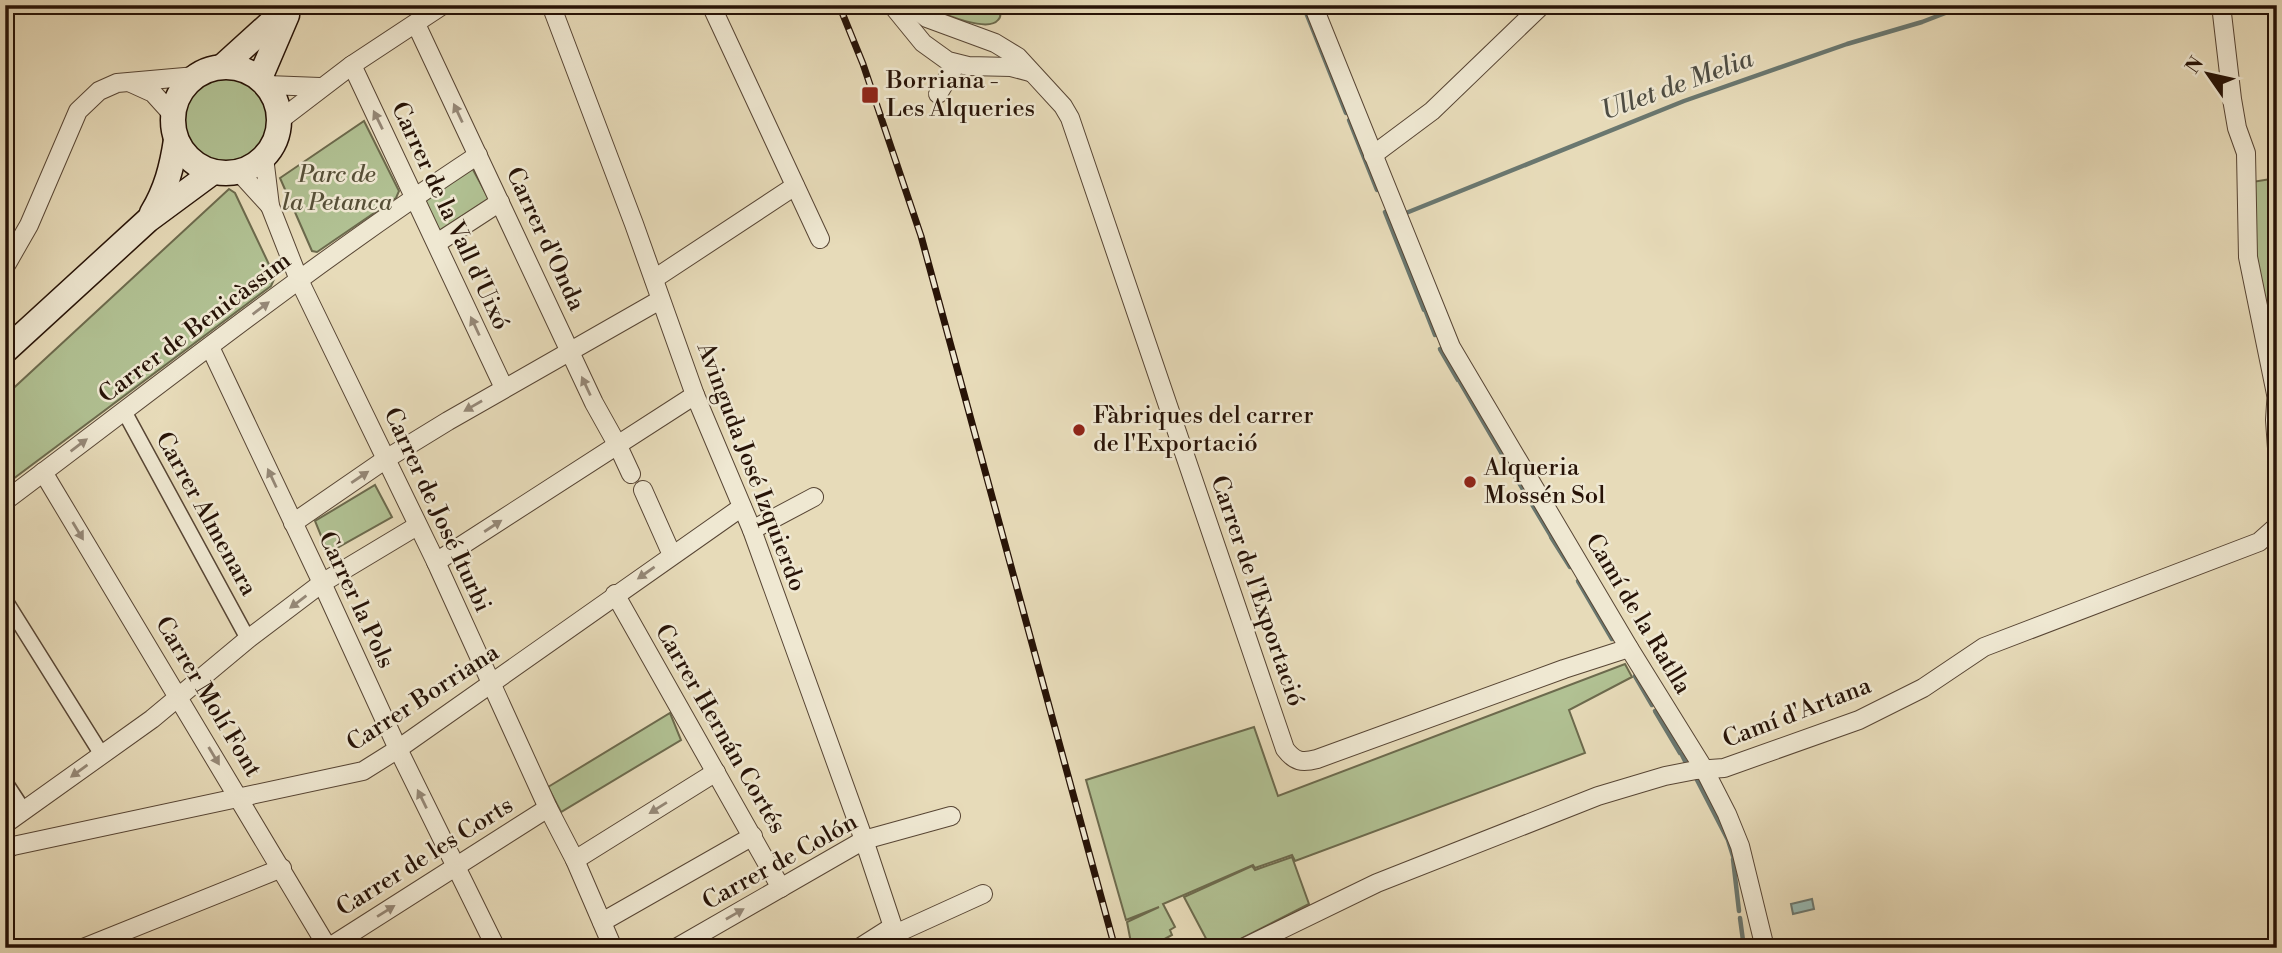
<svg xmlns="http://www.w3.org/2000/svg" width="2282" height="953" font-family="'Libre Bodoni',serif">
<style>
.green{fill:#b1c193;stroke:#6c6a4d;stroke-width:2}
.water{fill:#97bab4;stroke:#6a776f;stroke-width:2}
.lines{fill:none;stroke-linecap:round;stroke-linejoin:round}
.stream{stroke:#6a776f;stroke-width:4.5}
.pedestrian-casing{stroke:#574534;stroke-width:17}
.minor-casing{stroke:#574534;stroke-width:20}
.secondary-casing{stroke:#271307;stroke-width:27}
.pedestrian{stroke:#efe8d2;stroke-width:14}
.minor{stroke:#efe8d2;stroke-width:18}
.secondary{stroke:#efe8d2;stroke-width:24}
.rail-casing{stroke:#271307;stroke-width:7}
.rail{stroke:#efe8d2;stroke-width:4.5;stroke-dasharray:13;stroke-linecap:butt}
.oneway{fill:#958877}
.poi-dot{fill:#8f2418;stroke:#efe8d2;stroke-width:2.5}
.labels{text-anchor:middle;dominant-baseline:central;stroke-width:5;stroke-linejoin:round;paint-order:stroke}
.poi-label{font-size:24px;fill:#271307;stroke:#efe8d2;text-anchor:start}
.park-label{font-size:24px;font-style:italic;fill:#575038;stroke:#efe8d2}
.street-label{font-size:24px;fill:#271307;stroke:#efe8d2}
.water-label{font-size:26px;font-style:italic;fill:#4e4d44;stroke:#efe8d2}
</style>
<rect width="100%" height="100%" fill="#e7dbb9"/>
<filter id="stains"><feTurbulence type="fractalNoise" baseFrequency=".00286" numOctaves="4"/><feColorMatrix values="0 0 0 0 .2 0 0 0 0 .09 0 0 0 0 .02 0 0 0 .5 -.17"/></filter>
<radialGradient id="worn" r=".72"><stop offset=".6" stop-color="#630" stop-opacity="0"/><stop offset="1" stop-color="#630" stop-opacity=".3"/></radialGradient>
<!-- green -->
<g class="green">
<path d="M 922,5 L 995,5 C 999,10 1003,15 998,20 C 987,34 937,11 922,5 Z"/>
<circle cx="226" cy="120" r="45"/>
<path d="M 364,121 L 399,191 L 396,198 L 317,252 L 312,251 L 280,178 Z"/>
<path d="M 471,166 L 490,201 L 440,232 L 423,197 Z"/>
<path d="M 2277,178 L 2277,379 L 2251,254 L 2252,182 Z"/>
<path d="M 229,189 L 235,193 L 275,277 L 271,286 L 5,485 L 5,396 Z"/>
<path d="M 375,485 L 392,517 L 328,553 L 315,521 Z"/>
<path d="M 1625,664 L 1632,677 L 1569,710 L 1585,753 L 1295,861 L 1292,855 L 1255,868 L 1253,865 L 1163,904 L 1175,927 L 1170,930 L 1172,935 L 1148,948 L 1132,948 L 1127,922 L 1159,907 L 1126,920 L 1086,780 L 1254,727 L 1278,796 Z"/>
<path d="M 670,713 L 681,740 L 561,812 L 548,787 Z"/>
<path d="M 1292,857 L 1309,904 L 1223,948 L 1211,948 L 1184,897 L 1252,866 L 1255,870 Z"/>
</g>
<!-- water -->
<path class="water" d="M 1812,899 L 1814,909 L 1793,914 L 1791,904 Z"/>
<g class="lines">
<!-- stream -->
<g class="stream">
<path d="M 1303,5 L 1346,113"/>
<path d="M 1349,120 L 1377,190"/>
<path d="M 1385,212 L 1424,310"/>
<path d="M 1406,213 L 1684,101 L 1847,44 L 1922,22 L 1966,5"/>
<path d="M 1426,312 L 1435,335"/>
<path d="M 1440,349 L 1458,380"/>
<path d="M 1460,382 L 1505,459"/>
<path d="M 1512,471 L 1551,536"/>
<path d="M 1551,537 L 1570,567"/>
<path d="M 1578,581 L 1612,639"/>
<path d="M 1635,676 L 1652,705"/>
<path d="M 1655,711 L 1680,753"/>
<path d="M 1682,755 L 1686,763"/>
<path d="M 1696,778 L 1728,840 L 1733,856"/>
<path d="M 1733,859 L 1739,911"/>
<path d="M 1740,918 L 1744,948"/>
</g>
<defs>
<g id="pedestrian">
<path d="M 124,411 L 248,639"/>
<path d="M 5,600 L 102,755"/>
<path d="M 5,782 L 24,811"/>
</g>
<g id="minor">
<path d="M 551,5 L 634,224 L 695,395 L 752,530 L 864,840 L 900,948"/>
<path d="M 711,5 L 820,239"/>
<path d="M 892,5 L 923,43 L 948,61 L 968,66 L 1011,67 L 1030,72"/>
<path d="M 910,5 L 927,18 L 995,43 L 1018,57 L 1063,106 L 1070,118 L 1285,749 C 1295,762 1302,763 1317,759 L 1564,669 L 1629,648"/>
<path d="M 1313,5 L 1451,347 L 1629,648 L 1704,769 L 1727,814 L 1740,846 L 1765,948"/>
<path d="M 2221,5 L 2232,99 L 2237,128 L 2246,153 L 2248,257 L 2276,394"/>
<path d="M 416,24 L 594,403 L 618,446 L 631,474"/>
<path d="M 352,65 L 504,388"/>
<path d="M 131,83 L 153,93 L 172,114"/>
<path d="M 267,85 L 320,87"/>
<path d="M 938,94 L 956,64"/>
<path d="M 280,120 L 352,65 L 443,5"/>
<path d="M 1373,155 L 1432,111 L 1542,5"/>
<path d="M 264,157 L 270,206 L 299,280 L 436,562 L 548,808 L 575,860 L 613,948"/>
<path d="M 239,172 L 270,206"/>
<path d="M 437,243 L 500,202"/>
<path d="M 5,267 L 29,225 L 78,111 L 99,91 L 117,83 L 196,76"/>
<path d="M 654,279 L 795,186"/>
<path d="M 210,347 L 322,583 L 398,749 L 496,948"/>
<path d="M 2277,389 L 2275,420 L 2277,448"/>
<path d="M 43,472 L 328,948"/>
<path d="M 643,490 L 672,555"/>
<path d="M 5,501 C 161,384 315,262 478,155"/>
<path d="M 293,523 L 386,459 L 448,421 L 660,300"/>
<path d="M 752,530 L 814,497"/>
<path d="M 436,562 L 695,395"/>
<path d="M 615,594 L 781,888"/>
<path d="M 5,824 L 152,719 L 248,639 L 322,583 L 417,526"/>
<path d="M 5,850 L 13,846 L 363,771 L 398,749 L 742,507"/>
<path d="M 575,860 L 716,772"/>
<path d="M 602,922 L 753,836"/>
<path d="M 895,934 L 983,894"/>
<path d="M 83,948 L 282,868"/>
<path d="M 328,948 L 548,808"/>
<path d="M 676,948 L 864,840 L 951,816"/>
<path d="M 859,948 L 892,927"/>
<path d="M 1243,948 L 1377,883 L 1598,796 L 1665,776 L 1696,770 L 1724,768 L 1859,720 L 1923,688 L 1984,647 L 2259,542 L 2277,526"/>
</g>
<g id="secondary">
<path d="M 223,66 L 288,7"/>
<circle cx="226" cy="120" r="53"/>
<path d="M 260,78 L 287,15"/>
<path d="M 152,213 C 166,190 172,167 176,140"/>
<path d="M 5,351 L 148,220 L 213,172"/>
</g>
</defs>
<!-- pedestrian casing -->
<use href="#pedestrian" class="pedestrian-casing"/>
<!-- minor casing -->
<use href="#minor" class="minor-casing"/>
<!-- secondary casing -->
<use href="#secondary" class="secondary-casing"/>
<!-- pedestrian -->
<use href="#pedestrian" class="pedestrian"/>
<!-- minor -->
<use href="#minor" class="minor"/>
<!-- secondary -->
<use href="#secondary" class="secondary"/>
<defs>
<path id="rail" d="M 839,5 L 863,64 L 921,236 L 1115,948"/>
</defs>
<!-- rail casing -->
<use href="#rail" class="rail-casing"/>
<!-- rail -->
<use href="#rail" class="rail"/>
</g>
<!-- one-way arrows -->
<defs><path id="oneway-solid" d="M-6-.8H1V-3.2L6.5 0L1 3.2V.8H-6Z" transform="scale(1.75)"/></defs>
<g class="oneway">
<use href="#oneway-solid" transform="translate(458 113) rotate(-115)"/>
<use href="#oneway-solid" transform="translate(378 120) rotate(-116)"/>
<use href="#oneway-solid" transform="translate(261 308) rotate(-37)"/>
<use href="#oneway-solid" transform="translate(475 326) rotate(-115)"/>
<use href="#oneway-solid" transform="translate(586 386) rotate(-115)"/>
<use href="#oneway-solid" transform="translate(473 406) rotate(150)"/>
<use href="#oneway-solid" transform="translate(79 445) rotate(-37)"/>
<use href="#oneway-solid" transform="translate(360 477) rotate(-34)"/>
<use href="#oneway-solid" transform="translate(272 478) rotate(-115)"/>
<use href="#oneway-solid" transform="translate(493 526) rotate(-33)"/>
<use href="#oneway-solid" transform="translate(78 531) rotate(59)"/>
<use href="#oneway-solid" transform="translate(646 573) rotate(145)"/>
<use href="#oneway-solid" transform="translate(298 602) rotate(143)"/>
<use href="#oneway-solid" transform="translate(214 756) rotate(59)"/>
<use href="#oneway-solid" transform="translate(79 771) rotate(144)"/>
<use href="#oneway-solid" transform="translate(422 799) rotate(-116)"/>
<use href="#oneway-solid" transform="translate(658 808) rotate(148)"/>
<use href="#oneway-solid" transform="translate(386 911) rotate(-32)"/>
<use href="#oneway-solid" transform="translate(735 914) rotate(-30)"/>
</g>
<!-- markers -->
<g class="poi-dot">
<rect x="861" y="86" width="18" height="18" rx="3.5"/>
<circle cx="1079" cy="430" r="7"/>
<circle cx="1470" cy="482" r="7"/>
</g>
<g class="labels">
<!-- poi labels -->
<g class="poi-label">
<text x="886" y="81">Borriana -<tspan x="886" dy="28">Les Alqueries</tspan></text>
<text x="1093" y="416">Fàbriques del carrer<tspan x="1093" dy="28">de l'Exportació</tspan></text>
<text x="1484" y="468">Alqueria<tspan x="1484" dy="28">Mossén Sol</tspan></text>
</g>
<!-- park labels -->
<g class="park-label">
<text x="337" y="175">Parc de<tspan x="337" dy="28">la Petanca</tspan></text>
</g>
<!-- street labels -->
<g class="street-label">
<text transform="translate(450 216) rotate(65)">Carrer de la Vall d'Uixó</text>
<text transform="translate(545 239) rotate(65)">Carrer d'Onda</text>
<text transform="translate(195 328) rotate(-37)">Carrer de Benicàssim</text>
<text transform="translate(751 467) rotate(69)">Avinguda José Izquierdo</text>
<text transform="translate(437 510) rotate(65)">Carrer de José Iturbi</text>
<text transform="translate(206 514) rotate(61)">Carrer Almenara</text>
<text transform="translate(1257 591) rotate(71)">Carrer de l'Exportació</text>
<text transform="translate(356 600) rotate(65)">Carrer la Pols</text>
<text transform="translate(1638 614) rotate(59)">Camí de la Ratlla</text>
<text transform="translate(208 697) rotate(59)">Carrer Molí Font</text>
<text transform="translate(423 698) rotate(-33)">Carrer Borriana</text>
<text transform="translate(1797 713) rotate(-21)">Camí d'Artana</text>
<text transform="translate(720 729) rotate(60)">Carrer Hernán Cortés</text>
<text transform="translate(425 857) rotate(-32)">Carrer de les Corts</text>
<text transform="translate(780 862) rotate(-29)">Carrer de Colón</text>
</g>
<!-- water labels -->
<g class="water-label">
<text transform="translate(1677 85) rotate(-20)">Ullet de Melia</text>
</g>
</g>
<!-- margin -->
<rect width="2282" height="953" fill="none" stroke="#e7dbb9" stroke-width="28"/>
<rect x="7" y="7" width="2268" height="939" fill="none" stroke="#271307" stroke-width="3.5"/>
<rect x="14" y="14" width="2254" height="925" fill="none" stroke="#271307" stroke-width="2"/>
<!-- north arrow -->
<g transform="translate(2208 74) rotate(304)" stroke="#efe8d2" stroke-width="5" paint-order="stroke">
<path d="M0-5L12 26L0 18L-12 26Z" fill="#271307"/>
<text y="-10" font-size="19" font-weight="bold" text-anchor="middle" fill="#271307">N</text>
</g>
<rect width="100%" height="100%" filter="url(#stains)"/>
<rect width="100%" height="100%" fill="url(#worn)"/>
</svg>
